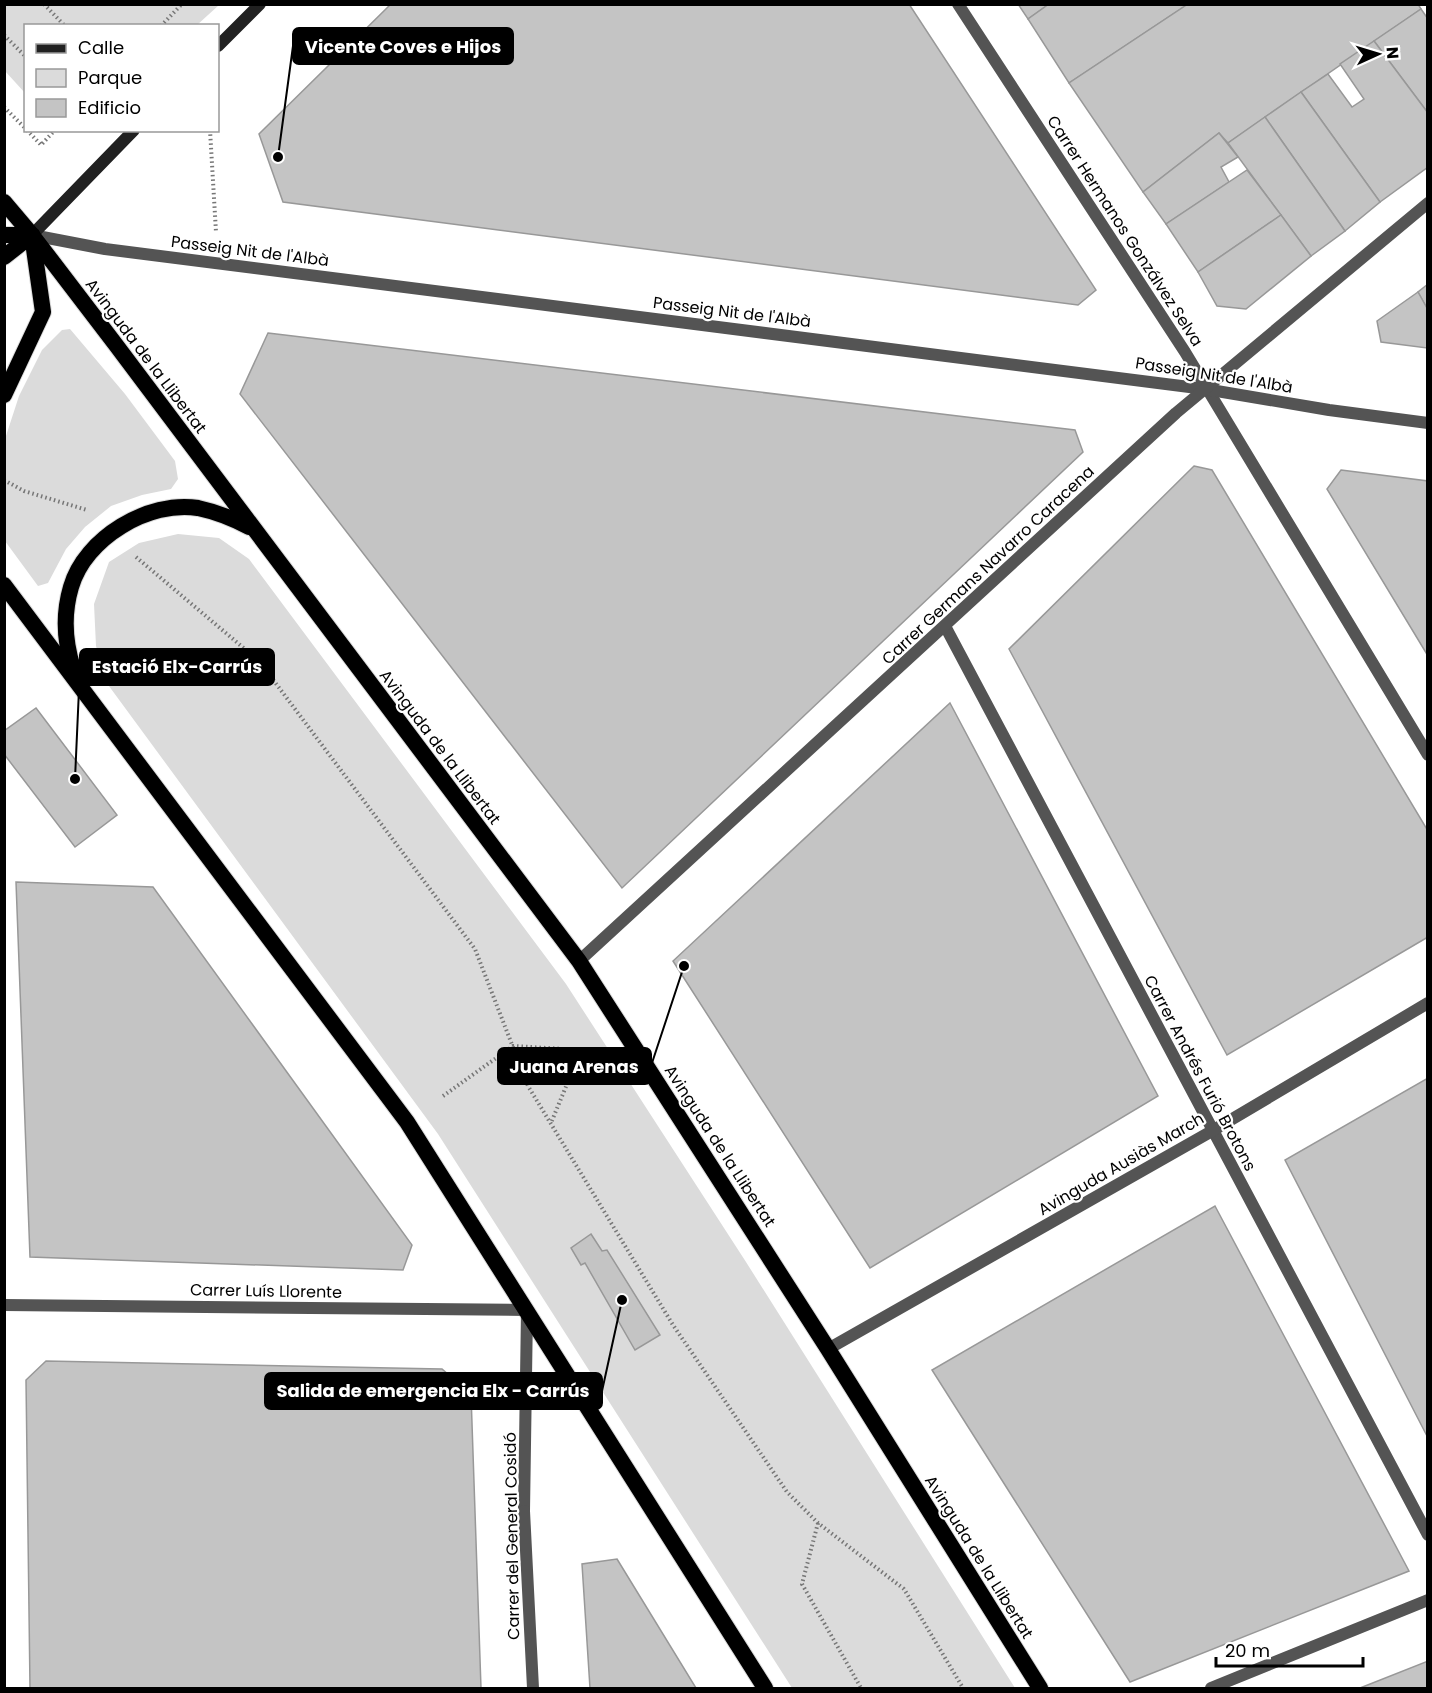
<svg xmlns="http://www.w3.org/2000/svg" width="1432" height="1693" font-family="Poppins,sans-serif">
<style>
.green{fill:#dbdbdb}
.building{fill:#c4c4c4;stroke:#989898;stroke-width:1.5}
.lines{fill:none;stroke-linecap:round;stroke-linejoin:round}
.trunk-casing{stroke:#dbdbdb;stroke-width:18}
.path{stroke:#767676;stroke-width:4;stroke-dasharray:1.5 3;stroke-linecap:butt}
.pedestrian{stroke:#545454;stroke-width:12}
.minor{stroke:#545454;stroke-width:12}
.secondary{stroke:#212121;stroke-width:12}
.trunk{stroke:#000;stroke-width:16}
.labels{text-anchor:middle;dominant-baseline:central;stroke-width:4.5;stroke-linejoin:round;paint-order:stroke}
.street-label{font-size:16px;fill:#000;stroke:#fff}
.leader{fill:none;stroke:#000;stroke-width:2}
.callout-dot{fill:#000;stroke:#fff;stroke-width:2}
.callout{fill:#000;stroke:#000;stroke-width:2}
.callout-label{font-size:18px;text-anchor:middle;font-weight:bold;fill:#fff}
</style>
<rect width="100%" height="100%" fill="#fff"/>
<!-- green -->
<g class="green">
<path d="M 5,4 L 219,4 L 219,5 L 197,25 L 26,26 L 25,93 L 5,71 Z"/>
<path d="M 70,329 L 125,394 L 175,461 L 178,479 L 171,489 L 142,495 L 111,506 L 85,527 L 66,549 L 48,583 L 38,586 L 5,541 L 5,439 L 19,396 L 42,350 L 62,330 Z"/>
<path d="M 178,534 L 219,538 L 249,559 L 566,984 L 746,1262 L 1015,1688 L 792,1688 L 438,1134 L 106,682 L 96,646 L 94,604 L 109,562 L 139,543 Z"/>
</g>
<!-- building -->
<g class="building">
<path d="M 391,4 L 909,4 L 1096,290 L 1078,305 L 283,202 L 259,134 Z"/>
<path d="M 1018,4 L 1049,4 L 1028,19 Z"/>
<path d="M 1049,4 L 1188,4 L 1069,83 L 1028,19 Z"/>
<path d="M 1188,4 L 1418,4 L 1421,9 L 1228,143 L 1219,133 L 1143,192 L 1069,83 Z"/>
<path d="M 1421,9 L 1428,19 L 1428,113 L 1374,41 Z"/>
<path d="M 1374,41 L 1428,113 L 1428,167 L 1380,202 L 1301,92 L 1328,74 L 1352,107 L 1364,99 L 1340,64 Z"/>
<path d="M 1301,92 L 1380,202 L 1345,231 L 1265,117 Z"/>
<path d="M 1265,117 L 1345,231 L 1311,256 L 1228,143 Z"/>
<path d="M 1219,133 L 1238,157 L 1221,167 L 1229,182 L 1166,224 L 1143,192 Z"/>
<path d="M 1247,170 L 1281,215 L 1198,272 L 1166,224 Z"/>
<path d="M 1281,215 L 1311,256 L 1246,309 L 1217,306 L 1198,272 Z"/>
<path d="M 1428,284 L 1428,310 L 1418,292 Z"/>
<path d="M 1418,292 L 1428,310 L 1427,348 L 1381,342 L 1377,321 Z"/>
<path d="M 268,333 L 1075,430 L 1083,452 L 622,888 L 240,394 Z"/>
<path d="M 1194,466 L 1212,470 L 1428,831 L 1428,937 L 1227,1055 L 1009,649 Z"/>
<path d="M 1341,470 L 1428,481 L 1428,656 L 1327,489 Z"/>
<path d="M 950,703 L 1158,1096 L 870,1268 L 673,961 Z"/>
<path d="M 36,708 L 117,815 L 75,847 L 4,754 L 4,731 Z"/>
<path d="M 16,882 L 153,887 L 412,1245 L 403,1270 L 30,1257 Z"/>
<path d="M 1428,1078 L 1428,1438 L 1285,1160 Z"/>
<path d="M 1215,1206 L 1409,1571 L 1130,1682 L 932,1370 Z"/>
<path d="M 591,1234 L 602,1251 L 607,1250 L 660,1335 L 635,1350 L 585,1263 L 581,1265 L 571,1248 Z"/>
<path d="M 46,1361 L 442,1369 L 471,1394 L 481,1688 L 30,1688 L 26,1380 Z"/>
<path d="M 617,1559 L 696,1688 L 590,1688 L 582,1564 Z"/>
<path d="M 1428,1661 L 1428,1688 L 1360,1688 Z"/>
</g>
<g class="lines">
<defs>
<g id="trunk">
<path d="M 4,202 L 32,235 L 116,345 L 579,961 L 828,1349 L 1040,1688"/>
<path d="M 4,235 L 32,235"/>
<path d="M 4,257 L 32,235"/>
<path d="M 4,395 L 43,312 L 32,235"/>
<path d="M 4,585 L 407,1122 L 765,1688"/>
<path d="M 73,668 C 64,640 63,614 71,587 C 85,538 149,500 198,508 C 217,512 232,518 249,527"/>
</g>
</defs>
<!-- trunk casing -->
<use href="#trunk" class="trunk-casing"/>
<!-- path -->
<g class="path">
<path d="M 44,4 L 65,26"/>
<path d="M 161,26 L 182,4"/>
<path d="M 4,35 L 26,57"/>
<path d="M 4,107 L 26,129"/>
<path d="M 27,130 L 41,145 L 55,130"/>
<path d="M 210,130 L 216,232"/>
<path d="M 4,480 L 24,491 L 87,510"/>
<path d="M 136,557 L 259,661 L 475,949 L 528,1086 L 673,1325 L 787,1492 L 818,1523 L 904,1589 L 963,1688"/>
<path d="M 443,1096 L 513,1046 L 581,1050 L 551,1123"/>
<path d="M 818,1523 L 802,1584 L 861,1688"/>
</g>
<!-- pedestrian -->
<path class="pedestrian" d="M 524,1511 L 527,1311"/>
<!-- minor -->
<g class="minor">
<path d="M 958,4 L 1185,352 L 1428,755"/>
<path d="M 32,235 L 105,249 L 1205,389 L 1329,410 L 1428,423"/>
<path d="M 945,626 L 1428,1535"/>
<path d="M 579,961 L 1176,413 L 1428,203"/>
<path d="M 4,1305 L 527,1310"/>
<path d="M 828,1349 L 1212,1131 L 1428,1003"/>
<path d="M 524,1511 L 533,1688"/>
<path d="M 1211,1688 L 1428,1600"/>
</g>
<!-- secondary -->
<g class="secondary">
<path d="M 218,46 L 260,4"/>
<path d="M 32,235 L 134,130"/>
</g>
<!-- trunk -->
<use href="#trunk" class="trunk"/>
</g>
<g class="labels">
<!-- street labels -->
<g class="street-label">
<text transform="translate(1125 231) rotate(57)">Carrer Hermanos Gonzálvez Selva</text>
<text transform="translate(250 251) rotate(7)">Passeig Nit de l'Albà</text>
<text transform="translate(732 312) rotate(7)">Passeig Nit de l'Albà</text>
<text transform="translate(146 356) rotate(53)">Avinguda de la Llibertat</text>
<text transform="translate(1214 375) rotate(9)">Passeig Nit de l'Albà</text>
<text transform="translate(988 565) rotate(-43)">Carrer Germans Navarro Caracena</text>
<text transform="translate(440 747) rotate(53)">Avinguda de la Llibertat</text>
<text transform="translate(1200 1073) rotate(62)">Carrer Andrés Furió Brotons</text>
<text transform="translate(720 1146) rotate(57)">Avinguda de la Llibertat</text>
<text transform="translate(1121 1164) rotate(-30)">Avinguda Ausiàs March</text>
<text transform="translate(266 1291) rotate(1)">Carrer Luís Llorente</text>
<text transform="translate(512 1536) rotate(-91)">Carrer del General Cosidó</text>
<text transform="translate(979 1557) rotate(58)">Avinguda de la Llibertat</text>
</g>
</g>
<!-- callouts -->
<path class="leader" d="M278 157L293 46M75 779L80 667M684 966L651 1066M622 1300L602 1391"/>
<g class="callout-dot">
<circle cx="278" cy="157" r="6"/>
<circle cx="75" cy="779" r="6"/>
<circle cx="684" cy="966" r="6"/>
<circle cx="622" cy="1300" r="6"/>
</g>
<g class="callout">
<rect x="293" y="28" width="220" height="36" rx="6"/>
<rect x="80" y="649" width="194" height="36" rx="6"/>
<rect x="498" y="1048" width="153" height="36" rx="6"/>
<rect x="265" y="1373" width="337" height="36" rx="6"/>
</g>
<g class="callout-label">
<text x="403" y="53">Vicente Coves e Hijos</text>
<text x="177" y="673">Estació Elx-Carrús</text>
<text x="574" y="1073">Juana Arenas</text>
<text x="433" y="1397">Salida de emergencia Elx - Carrús</text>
</g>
<!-- border -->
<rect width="1432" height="1693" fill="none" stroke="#000000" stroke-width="12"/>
<!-- legend -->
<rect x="24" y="24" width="195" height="108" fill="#ffffff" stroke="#999999" stroke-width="1.5"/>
<rect x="36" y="44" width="30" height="9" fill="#212121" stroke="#999999" stroke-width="1.5"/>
<text x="78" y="54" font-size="18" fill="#000000">Calle</text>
<rect x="36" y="69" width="30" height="18" fill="#dbdbdb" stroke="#999999" stroke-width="1.5"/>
<text x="78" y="84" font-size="18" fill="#000000">Parque</text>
<rect x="36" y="99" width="30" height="18" fill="#c4c4c4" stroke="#999999" stroke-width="1.5"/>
<text x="78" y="114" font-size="18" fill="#000000">Edificio</text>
<!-- north arrow -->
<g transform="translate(1378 54) rotate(86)" stroke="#ffffff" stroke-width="4.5" paint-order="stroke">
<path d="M0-4.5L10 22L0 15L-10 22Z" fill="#000000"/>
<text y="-9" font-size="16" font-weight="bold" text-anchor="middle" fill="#000000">N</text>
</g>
<!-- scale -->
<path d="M1216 1657v9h147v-9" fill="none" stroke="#000000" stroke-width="3"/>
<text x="1225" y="1657" font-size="18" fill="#000000" stroke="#ffffff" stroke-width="4.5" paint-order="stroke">20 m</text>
</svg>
